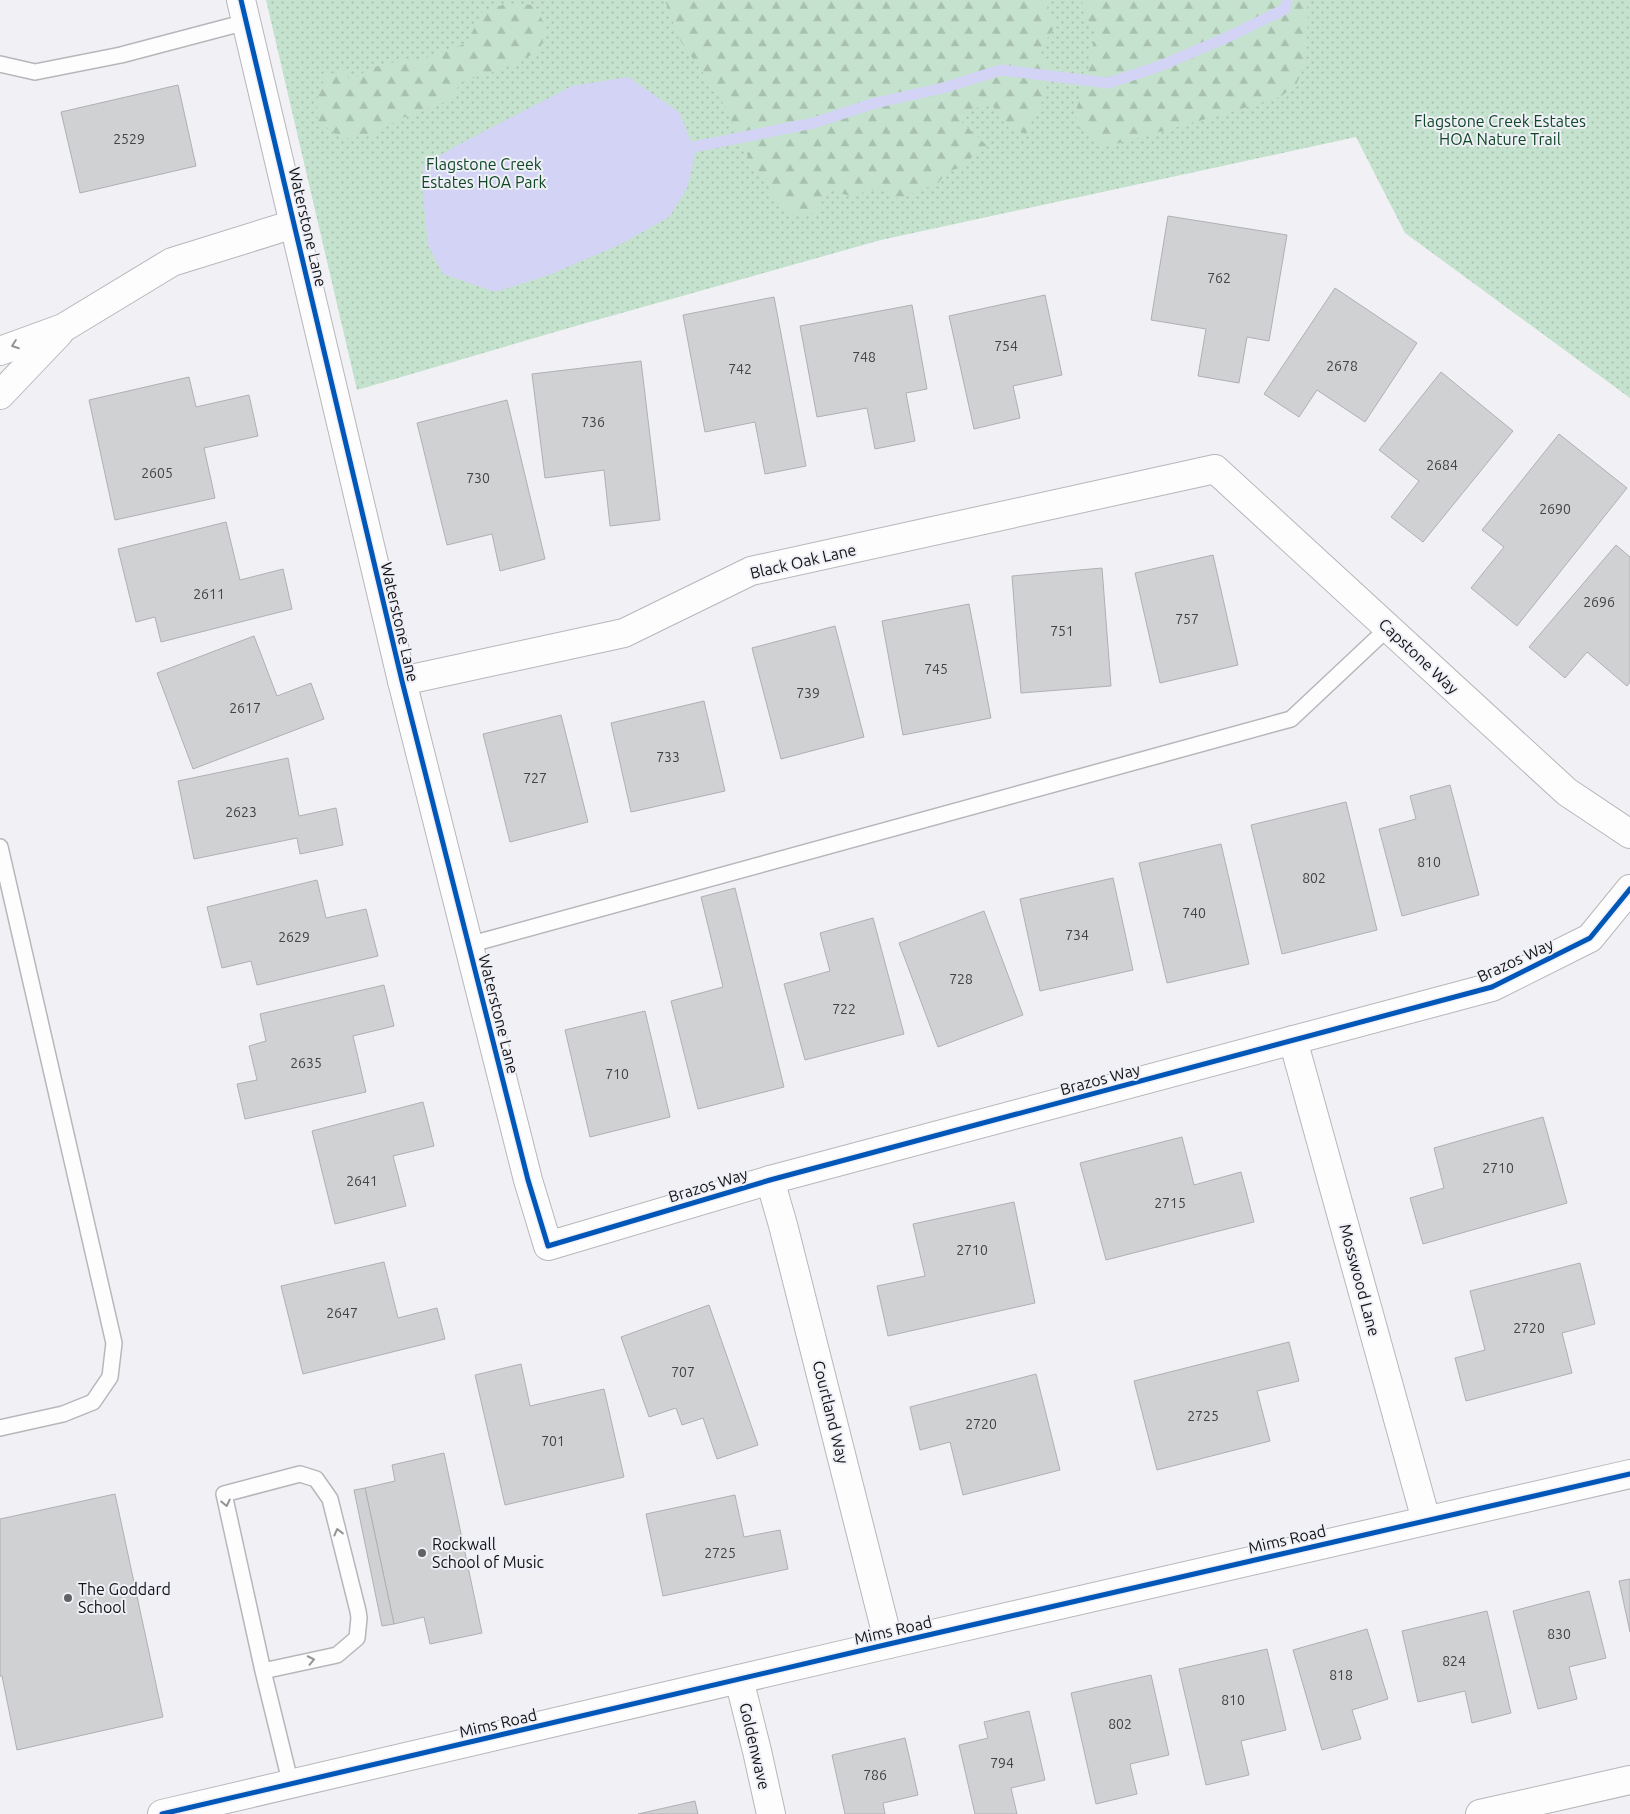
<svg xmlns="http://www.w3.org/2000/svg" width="1630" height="1814" font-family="Ubuntu,sans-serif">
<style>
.green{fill:url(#green-dots)}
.forest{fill:url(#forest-firs)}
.water{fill:#d3d4f5}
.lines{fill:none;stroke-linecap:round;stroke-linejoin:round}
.stream{stroke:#d3d4f5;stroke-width:11}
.building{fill:#d0d1d3;stroke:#b0b0b3}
.lane-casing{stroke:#b7b7bb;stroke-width:18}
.street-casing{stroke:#b7b7bb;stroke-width:30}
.secondary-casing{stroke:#b7b7bb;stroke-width:30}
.lane{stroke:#fdfdfe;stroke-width:15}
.street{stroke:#fdfdfe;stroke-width:28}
.secondary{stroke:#fdfdfe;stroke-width:28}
.cycleway-casing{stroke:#eff0f7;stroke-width:8}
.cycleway{stroke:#0057b8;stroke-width:5}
.oneway{stroke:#949496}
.poi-dot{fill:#616164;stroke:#eff0f7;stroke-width:2}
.labels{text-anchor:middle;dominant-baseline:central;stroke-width:4;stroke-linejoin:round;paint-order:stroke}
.number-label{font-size:14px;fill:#434345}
.park-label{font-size:16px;fill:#104826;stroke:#eff0f7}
.street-label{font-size:16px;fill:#141416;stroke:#eff0f7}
.poi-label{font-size:16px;fill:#141416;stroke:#eff0f7;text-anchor:start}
</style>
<defs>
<pattern id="green-dots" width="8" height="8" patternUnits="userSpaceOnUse" patternTransform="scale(1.25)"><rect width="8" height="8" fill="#c4e2cd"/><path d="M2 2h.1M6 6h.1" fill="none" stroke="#a8c1af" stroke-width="1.8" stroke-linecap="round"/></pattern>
<pattern id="forest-firs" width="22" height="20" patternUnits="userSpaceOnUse" patternTransform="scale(1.25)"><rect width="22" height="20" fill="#c4e2cd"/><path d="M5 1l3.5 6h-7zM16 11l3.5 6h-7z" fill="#a8c1af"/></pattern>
</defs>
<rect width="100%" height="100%" fill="#f1f1f5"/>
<!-- green -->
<path class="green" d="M 266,0 L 1630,0 L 1630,398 L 1405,233 L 1356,137 L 881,240 L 579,325 L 357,390 Z"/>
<!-- forest -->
<g class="forest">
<path d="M 665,0 L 1043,0 L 1057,23 L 1040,50 L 1050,68 L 1045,95 L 1026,134 L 1008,127 L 992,105 L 964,110 L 962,122 L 987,146 L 958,168 L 947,172 L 938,183 L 899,199 L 880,188 L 850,196 L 827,189 L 816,213 L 791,215 L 772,196 L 768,179 L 752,165 L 720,97 L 679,39 Z"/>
<path d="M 1082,0 L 1306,0 L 1308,11 L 1306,63 L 1296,85 L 1280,97 L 1238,110 L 1105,147 L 1093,137 L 1078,128 L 1076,111 L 1088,71 L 1096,29 L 1084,16 Z"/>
<path d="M 508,3 L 534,5 L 547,29 L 539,51 L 501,70 L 463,81 L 447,101 L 402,118 L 373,134 L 342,139 L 318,121 L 317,100 L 325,76 L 342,70 L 351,81 L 370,68 L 399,61 L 423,59 L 467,43 L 482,12 Z"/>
</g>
<!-- water -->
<path class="water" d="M 628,77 L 679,112 L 693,147 L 695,155 L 687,188 L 669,217 L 621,244 L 549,275 L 495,292 L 443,274 L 428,245 L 422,187 L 423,166 L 454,147 L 572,86 Z"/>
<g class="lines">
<!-- stream -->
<path class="stream" d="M 693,147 L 813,123 L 875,103 L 943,88 L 1001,70 L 1108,83 L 1160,66 L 1230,36 L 1285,9 L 1287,0"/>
</g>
<!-- building -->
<g class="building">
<path d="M 178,85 L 196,166 L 80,193 L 61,112 Z"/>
<path d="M 1168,216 L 1287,235 L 1269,341 L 1247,337 L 1239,383 L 1198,376 L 1206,329 L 1151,320 Z"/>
<path d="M 1335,288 L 1417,343 L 1365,422 L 1317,390 L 1299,417 L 1264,394 Z"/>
<path d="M 1045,295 L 1062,375 L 1013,386 L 1020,418 L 974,429 L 949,316 Z"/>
<path d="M 774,297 L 806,466 L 765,474 L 755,422 L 705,432 L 683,315 Z"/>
<path d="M 912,305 L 927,389 L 906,393 L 915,441 L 875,449 L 867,408 L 817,417 L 800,326 Z"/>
<path d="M 641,361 L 660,520 L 610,526 L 604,470 L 545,478 L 532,374 Z"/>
<path d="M 1441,372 L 1513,431 L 1423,542 L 1391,517 L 1419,481 L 1379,450 Z"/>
<path d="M 189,377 L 196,407 L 249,395 L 258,436 L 204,448 L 215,498 L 115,520 L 89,400 Z"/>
<path d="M 507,400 L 545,559 L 500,571 L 492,534 L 447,545 L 417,423 Z"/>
<path d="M 1559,434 L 1627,488 L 1517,626 L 1471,588 L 1504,547 L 1482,530 Z"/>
<path d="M 226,522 L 240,580 L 283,569 L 292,609 L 161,642 L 155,617 L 136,622 L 118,549 Z"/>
<path d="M 1616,545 L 1630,557 L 1630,682 L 1627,686 L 1587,652 L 1565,678 L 1529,647 Z"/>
<path d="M 1213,555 L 1238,665 L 1160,683 L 1135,573 Z"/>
<path d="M 1102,568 L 1111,686 L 1021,693 L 1012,576 Z"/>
<path d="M 969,604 L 991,718 L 903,735 L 882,621 Z"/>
<path d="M 835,626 L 864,737 L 781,759 L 752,648 Z"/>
<path d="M 254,636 L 277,696 L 311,683 L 324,719 L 193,769 L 157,673 Z"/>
<path d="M 704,701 L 725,791 L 631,812 L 611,723 Z"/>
<path d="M 561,715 L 588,822 L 510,842 L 483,734 Z"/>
<path d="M 288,758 L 299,816 L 336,808 L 343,845 L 300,854 L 297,838 L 194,859 L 178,781 Z"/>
<path d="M 1450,785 L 1479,895 L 1402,916 L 1379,829 L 1416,819 L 1410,796 Z"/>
<path d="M 1346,802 L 1377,930 L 1282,954 L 1251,825 Z"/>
<path d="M 1221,844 L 1249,964 L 1167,983 L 1139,863 Z"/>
<path d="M 1113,878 L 1133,970 L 1040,991 L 1020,899 Z"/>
<path d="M 317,880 L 326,918 L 366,909 L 378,956 L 257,985 L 251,961 L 222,968 L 207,907 Z"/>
<path d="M 735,888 L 784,1087 L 698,1109 L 671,1001 L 723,987 L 701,897 Z"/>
<path d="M 984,911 L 1023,1015 L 938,1047 L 899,943 Z"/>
<path d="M 873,918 L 904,1034 L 805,1060 L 784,984 L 830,971 L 820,933 Z"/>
<path d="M 384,985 L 394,1026 L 353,1036 L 366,1092 L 245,1119 L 237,1084 L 257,1080 L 249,1046 L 266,1041 L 260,1014 Z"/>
<path d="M 645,1011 L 670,1117 L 590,1137 L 565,1030 Z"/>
<path d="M 423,1102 L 434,1146 L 393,1156 L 406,1206 L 335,1224 L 312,1131 Z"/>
<path d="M 1543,1117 L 1567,1203 L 1423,1244 L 1410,1198 L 1444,1188 L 1434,1148 Z"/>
<path d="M 1182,1137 L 1194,1185 L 1241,1172 L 1254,1222 L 1106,1260 L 1080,1163 Z"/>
<path d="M 1014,1202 L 1035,1303 L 888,1336 L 877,1286 L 925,1276 L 913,1224 Z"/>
<path d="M 384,1262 L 398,1318 L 437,1308 L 445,1339 L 303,1374 L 281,1286 Z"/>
<path d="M 1580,1263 L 1595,1324 L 1562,1333 L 1572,1373 L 1466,1401 L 1455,1358 L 1485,1350 L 1470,1291 Z"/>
<path d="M 709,1305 L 758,1445 L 717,1459 L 703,1418 L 682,1425 L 676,1408 L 649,1417 L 621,1337 Z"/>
<path d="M 1289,1342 L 1299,1381 L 1257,1391 L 1270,1441 L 1157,1470 L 1134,1381 Z"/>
<path d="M 521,1364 L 530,1406 L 604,1389 L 624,1477 L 505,1505 L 475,1375 Z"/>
<path d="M 1036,1374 L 1060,1470 L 963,1495 L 950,1442 L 920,1450 L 910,1407 Z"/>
<path d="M 444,1453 L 482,1633 L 430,1644 L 424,1617 L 394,1624 L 365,1488 L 395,1481 L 392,1465 Z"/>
<path d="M 365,1488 L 394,1624 L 382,1626 L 354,1490 Z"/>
<path d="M 115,1494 L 163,1717 L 17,1750 L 2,1676 L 0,1676 L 0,1519 Z"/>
<path d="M 735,1495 L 744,1537 L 780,1530 L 788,1569 L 663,1596 L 646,1514 Z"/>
<path d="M 1630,1579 L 1630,1632 L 1619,1581 Z"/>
<path d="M 1589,1591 L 1606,1658 L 1569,1667 L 1577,1699 L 1538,1709 L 1513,1611 Z"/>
<path d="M 1487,1611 L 1511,1713 L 1472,1723 L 1465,1691 L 1418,1702 L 1402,1631 Z"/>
<path d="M 1367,1629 L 1388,1699 L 1352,1710 L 1361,1739 L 1322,1750 L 1293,1650 Z"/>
<path d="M 1267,1649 L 1286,1730 L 1241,1741 L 1249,1775 L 1206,1785 L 1179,1669 Z"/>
<path d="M 1151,1675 L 1169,1755 L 1130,1764 L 1137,1794 L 1096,1804 L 1071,1693 Z"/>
<path d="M 1029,1711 L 1045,1780 L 1011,1788 L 1017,1814 L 975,1814 L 959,1745 L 988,1738 L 984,1722 Z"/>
<path d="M 905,1738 L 918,1795 L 883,1803 L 885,1814 L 845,1814 L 832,1755 Z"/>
<path d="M 695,1801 L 698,1814 L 638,1814 Z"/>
</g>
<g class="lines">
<defs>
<g id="lane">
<path d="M 0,64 L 35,72 L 121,55 L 246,22"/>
<path d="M 0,847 L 114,1343 L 110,1377 L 93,1402 L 63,1414 L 0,1428"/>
<path d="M 468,945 L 1291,719 L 1388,628"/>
<path d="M 263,1671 L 337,1655 L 357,1638 L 359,1618 L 358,1611 L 330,1499 L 316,1479 L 300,1474 L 224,1494 L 263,1671 L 291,1785"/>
</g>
<g id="street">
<path d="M 241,0 L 402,681 L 528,1180 L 548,1246 L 770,1180 L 1492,987 L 1590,938 L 1630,889"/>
<path d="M 0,351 L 63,328 L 172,262 L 294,224"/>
<path d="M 0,395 L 59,333"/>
<path d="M 402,681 L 624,633 L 751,571 L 1215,469 L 1567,792 L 1630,834"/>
<path d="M 1293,1040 L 1426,1520"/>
<path d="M 770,1180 L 783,1225 L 889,1644"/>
<path d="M 739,1679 L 757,1751 L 771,1814"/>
<path d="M 1480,1814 L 1630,1780"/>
</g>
<path id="secondary" d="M 162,1814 L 889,1644 L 1630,1474"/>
</defs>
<!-- lane casing -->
<use href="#lane" class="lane-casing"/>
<!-- street casing -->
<use href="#street" class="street-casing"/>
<!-- secondary casing -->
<use href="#secondary" class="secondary-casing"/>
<!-- lane -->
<use href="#lane" class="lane"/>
<!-- street -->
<use href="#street" class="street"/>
<!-- secondary -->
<use href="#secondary" class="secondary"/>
<defs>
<g id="cycleway">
<path d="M 241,0 L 402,681 L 528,1180 L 548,1246 L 770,1180 L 1492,987 L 1590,938 L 1630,889"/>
<path d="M 162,1814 L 889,1644 L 1630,1474"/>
</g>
</defs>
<!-- cycleway casing -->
<use href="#cycleway" class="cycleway-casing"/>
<!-- cycleway -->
<use href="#cycleway" class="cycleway"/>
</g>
<!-- one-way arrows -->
<defs><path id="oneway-chevron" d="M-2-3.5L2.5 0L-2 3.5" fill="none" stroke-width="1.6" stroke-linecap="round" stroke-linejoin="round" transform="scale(1.25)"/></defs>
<g class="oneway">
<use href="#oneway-chevron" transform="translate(15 345) rotate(160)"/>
<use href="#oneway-chevron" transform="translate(226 1503) rotate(78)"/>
<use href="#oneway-chevron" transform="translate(338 1532) rotate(-104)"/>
<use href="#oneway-chevron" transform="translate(311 1660) rotate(-12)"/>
</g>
<!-- markers -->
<g class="poi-dot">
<circle cx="422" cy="1553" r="5"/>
<circle cx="68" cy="1598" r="5"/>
</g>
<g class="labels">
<!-- number labels -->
<g class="number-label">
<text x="129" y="139">2529</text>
<text x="1219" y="278">762</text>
<text x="1006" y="346">754</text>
<text x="864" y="357">748</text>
<text x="1342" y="366">2678</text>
<text x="740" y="369">742</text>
<text x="593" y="422">736</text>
<text x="1442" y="465">2684</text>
<text x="157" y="473">2605</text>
<text x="478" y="478">730</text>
<text x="1555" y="509">2690</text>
<text x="209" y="594">2611</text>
<text x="1599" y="602">2696</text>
<text x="1187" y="619">757</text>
<text x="1062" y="631">751</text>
<text x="936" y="669">745</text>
<text x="808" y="693">739</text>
<text x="245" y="708">2617</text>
<text x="668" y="757">733</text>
<text x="535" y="778">727</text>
<text x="241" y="812">2623</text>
<text x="1429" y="862">810</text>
<text x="1314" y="878">802</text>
<text x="1194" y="913">740</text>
<text x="1077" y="935">734</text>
<text x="294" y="937">2629</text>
<text x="961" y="979">728</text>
<text x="844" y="1009">722</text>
<text x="306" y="1063">2635</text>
<text x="617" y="1074">710</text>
<text x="1498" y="1168">2710</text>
<text x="362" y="1181">2641</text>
<text x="1170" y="1203">2715</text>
<text x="972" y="1250">2710</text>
<text x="342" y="1313">2647</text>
<text x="1529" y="1328">2720</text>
<text x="683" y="1372">707</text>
<text x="1203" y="1416">2725</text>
<text x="981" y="1424">2720</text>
<text x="553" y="1441">701</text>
<text x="720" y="1553">2725</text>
<text x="1559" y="1634">830</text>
<text x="1454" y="1661">824</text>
<text x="1341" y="1675">818</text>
<text x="1233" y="1700">810</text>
<text x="1120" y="1724">802</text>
<text x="1002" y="1763">794</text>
<text x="875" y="1775">786</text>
</g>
<!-- park labels -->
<g class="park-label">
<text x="1500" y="121">Flagstone Creek Estates<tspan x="1500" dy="18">HOA Nature Trail</tspan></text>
<text x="484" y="164">Flagstone Creek<tspan x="484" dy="18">Estates HOA Park</tspan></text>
</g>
<!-- street labels -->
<g class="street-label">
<text transform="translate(308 227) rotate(77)">Waterstone Lane</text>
<text transform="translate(803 561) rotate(-13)">Black Oak Lane</text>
<text transform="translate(400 622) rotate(77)">Waterstone Lane</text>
<text transform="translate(1419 656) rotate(43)">Capstone Way</text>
<text transform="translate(1515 960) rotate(-25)">Brazos Way</text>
<text transform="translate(499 1014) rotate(76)">Waterstone Lane</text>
<text transform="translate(1100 1079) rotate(-15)">Brazos Way</text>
<text transform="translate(708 1185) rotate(-17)">Brazos Way</text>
<text transform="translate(1360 1280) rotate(75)">Mosswood Lane</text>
<text transform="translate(831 1412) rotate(76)">Courtland Way</text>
<text transform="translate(1287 1539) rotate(-13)">Mims Road</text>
<text transform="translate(893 1630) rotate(-13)">Mims Road</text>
<text transform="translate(498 1723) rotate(-13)">Mims Road</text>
<text transform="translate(755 1746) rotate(77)">Goldenwave</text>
</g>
<!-- poi labels -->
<g class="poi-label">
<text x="432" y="1544">Rockwall<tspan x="432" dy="18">School of Music</tspan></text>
<text x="78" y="1589">The Goddard<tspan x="78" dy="18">School</tspan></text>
</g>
</g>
</svg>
